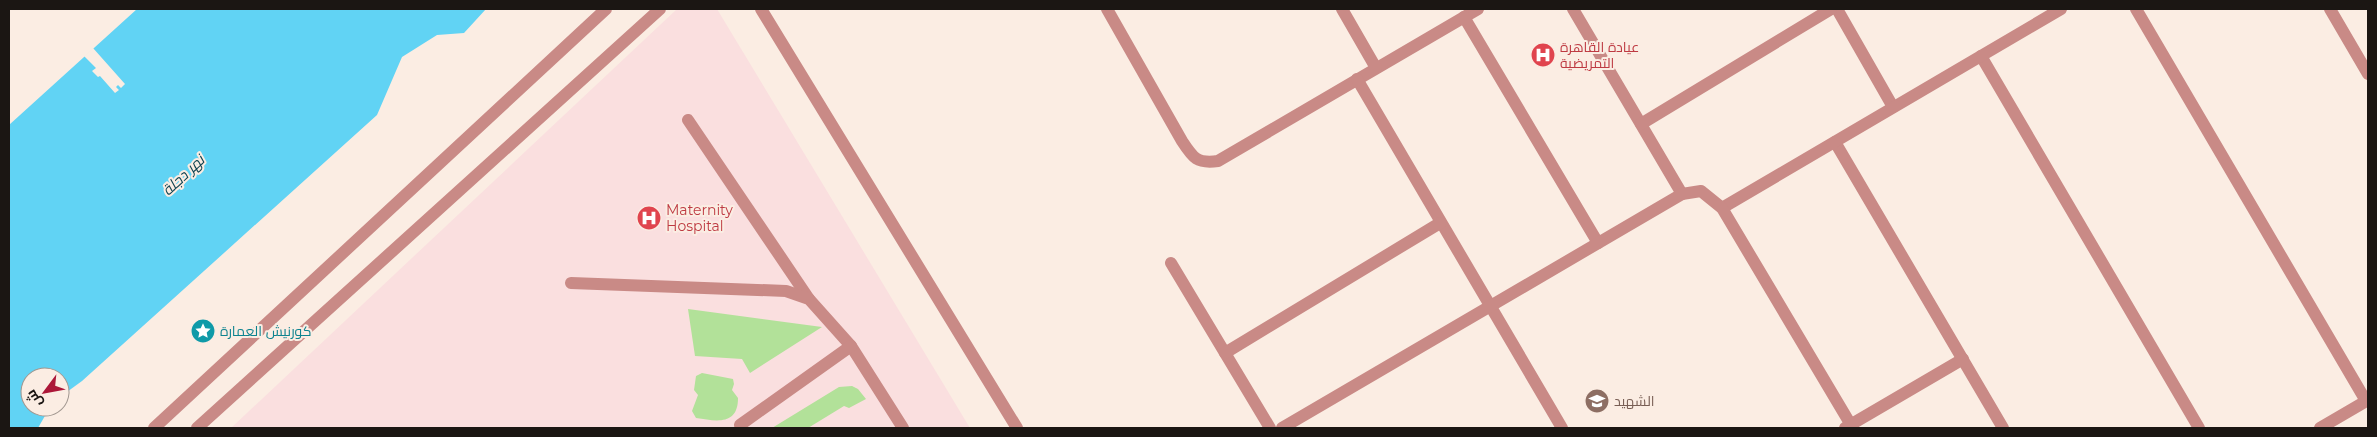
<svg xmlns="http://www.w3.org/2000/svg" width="2377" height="437" font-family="Montserrat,Cairo,sans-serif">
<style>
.medical{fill:#fadfdf}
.garden{fill:#b2e199}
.water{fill:#61d3f4}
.pier{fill:#fbede3}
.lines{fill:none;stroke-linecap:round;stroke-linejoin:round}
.minor{stroke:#c98a86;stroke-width:12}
.labels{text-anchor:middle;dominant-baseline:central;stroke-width:4;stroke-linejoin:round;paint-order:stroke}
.health-label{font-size:14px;fill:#be3a42;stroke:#fbede3;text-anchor:start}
.culture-label{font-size:14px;fill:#0d838f;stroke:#fbede3;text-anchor:start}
.education-label{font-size:14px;fill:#785e54;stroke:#fbede3;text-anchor:start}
.water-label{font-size:15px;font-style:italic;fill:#0f4351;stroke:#fbede3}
</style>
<rect width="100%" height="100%" fill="#fbede3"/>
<!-- medical -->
<path class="medical" d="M 677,9 L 717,9 L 970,428 L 231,428 Z"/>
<!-- garden -->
<g class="garden">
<path d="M 688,309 L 822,327 L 750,373 L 742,359 L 695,356 Z"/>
<path d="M 702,373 L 733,379 L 734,384 L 732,390 L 738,398 C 738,426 716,421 696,418 L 692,411 L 698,395 L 694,390 L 696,376 Z"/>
<path d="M 852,386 L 858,389 L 866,399 L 849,408 L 844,406 L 808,428 L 772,428 L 839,387 Z"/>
</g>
<!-- water -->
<path class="water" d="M 137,9 L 486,9 L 464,33 L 437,35 L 402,57 L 377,115 L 82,381 L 60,397 L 60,377 L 30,377 L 30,407 L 50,407 L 38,428 L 9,428 L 9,125 Z"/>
<!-- pier -->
<path class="pier" d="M 93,48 L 125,84 L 121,88 L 118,85 L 116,87 L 119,90 L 115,93 L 100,76 L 98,77 L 92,71 L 96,68 L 84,56 Z"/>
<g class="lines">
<!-- minor -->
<g class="minor">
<path d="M 761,9 L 1017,428"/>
<path d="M 1107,9 L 1182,141 C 1193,158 1197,164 1218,161 L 1478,9"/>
<path d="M 1342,9 L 1376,68"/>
<path d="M 1573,9 L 1682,194"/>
<path d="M 1837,9 L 1893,107"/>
<path d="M 2136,9 L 2366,401"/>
<path d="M 2330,9 L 2368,74"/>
<path d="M 1464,17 L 1598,243"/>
<path d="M 1981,56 L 2199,428"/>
<path d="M 1357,79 L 1562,428"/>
<path d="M 688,120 L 809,299"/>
<path d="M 1641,124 L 1831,9"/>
<path d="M 1835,142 L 2003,428"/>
<path d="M 1722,208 L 2061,9"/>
<path d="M 1171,263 L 1270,428"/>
<path d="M 571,283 L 786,291 L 809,299 L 851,346 L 903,428"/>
<path d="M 1225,353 L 1440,223"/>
<path d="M 740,425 L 851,346"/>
<path d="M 154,428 L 606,9"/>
<path d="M 197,428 L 660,9"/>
<path d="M 1282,428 L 1682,194 L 1701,191 L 1722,208 L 1851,425"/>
<path d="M 1845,428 L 1963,359"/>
<path d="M 2320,428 L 2368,400"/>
</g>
</g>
<!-- icons -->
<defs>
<symbol id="hospital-disc" viewBox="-11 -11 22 22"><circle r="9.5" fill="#e0444e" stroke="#fbede3"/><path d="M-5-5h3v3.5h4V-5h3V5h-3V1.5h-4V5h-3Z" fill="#fff"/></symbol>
<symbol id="sight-disc" viewBox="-11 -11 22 22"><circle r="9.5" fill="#0f9aa8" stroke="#fbede3"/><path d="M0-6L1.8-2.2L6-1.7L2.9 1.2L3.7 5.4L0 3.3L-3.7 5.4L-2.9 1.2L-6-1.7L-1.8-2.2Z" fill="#fff"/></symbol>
<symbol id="school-disc" viewBox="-11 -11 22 22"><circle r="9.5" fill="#8d6e63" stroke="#fbede3"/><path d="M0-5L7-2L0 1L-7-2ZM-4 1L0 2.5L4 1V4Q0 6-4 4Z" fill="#fff"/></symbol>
</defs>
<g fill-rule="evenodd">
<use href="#hospital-disc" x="1529" y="41" width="28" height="28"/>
<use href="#hospital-disc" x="635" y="204" width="28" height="28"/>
<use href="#sight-disc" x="189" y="317" width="28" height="28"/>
<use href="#school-disc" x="1583" y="387" width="28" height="28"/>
</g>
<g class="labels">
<!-- health labels -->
<g class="health-label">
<text x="1560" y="47">عيادة القاهرة<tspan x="1560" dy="16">التمريضية</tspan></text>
<text x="666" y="210">Maternity<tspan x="666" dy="16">Hospital</tspan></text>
</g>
<!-- culture labels -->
<g class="culture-label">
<text x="220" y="331">كورنيش العمارة</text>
</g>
<!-- education labels -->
<g class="education-label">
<text x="1614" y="401">الشهيد</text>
</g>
<!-- water labels -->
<g class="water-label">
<text transform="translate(183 175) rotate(-43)">نهر دجلة</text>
</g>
</g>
<!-- border -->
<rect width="2377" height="437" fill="none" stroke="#1b1613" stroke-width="20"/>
<!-- north arrow -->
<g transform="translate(45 392) rotate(238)"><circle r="24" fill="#fbede3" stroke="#a19790"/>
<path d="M0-4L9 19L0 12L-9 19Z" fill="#ac1738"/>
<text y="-8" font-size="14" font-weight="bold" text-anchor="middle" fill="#1b1613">ش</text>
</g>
</svg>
